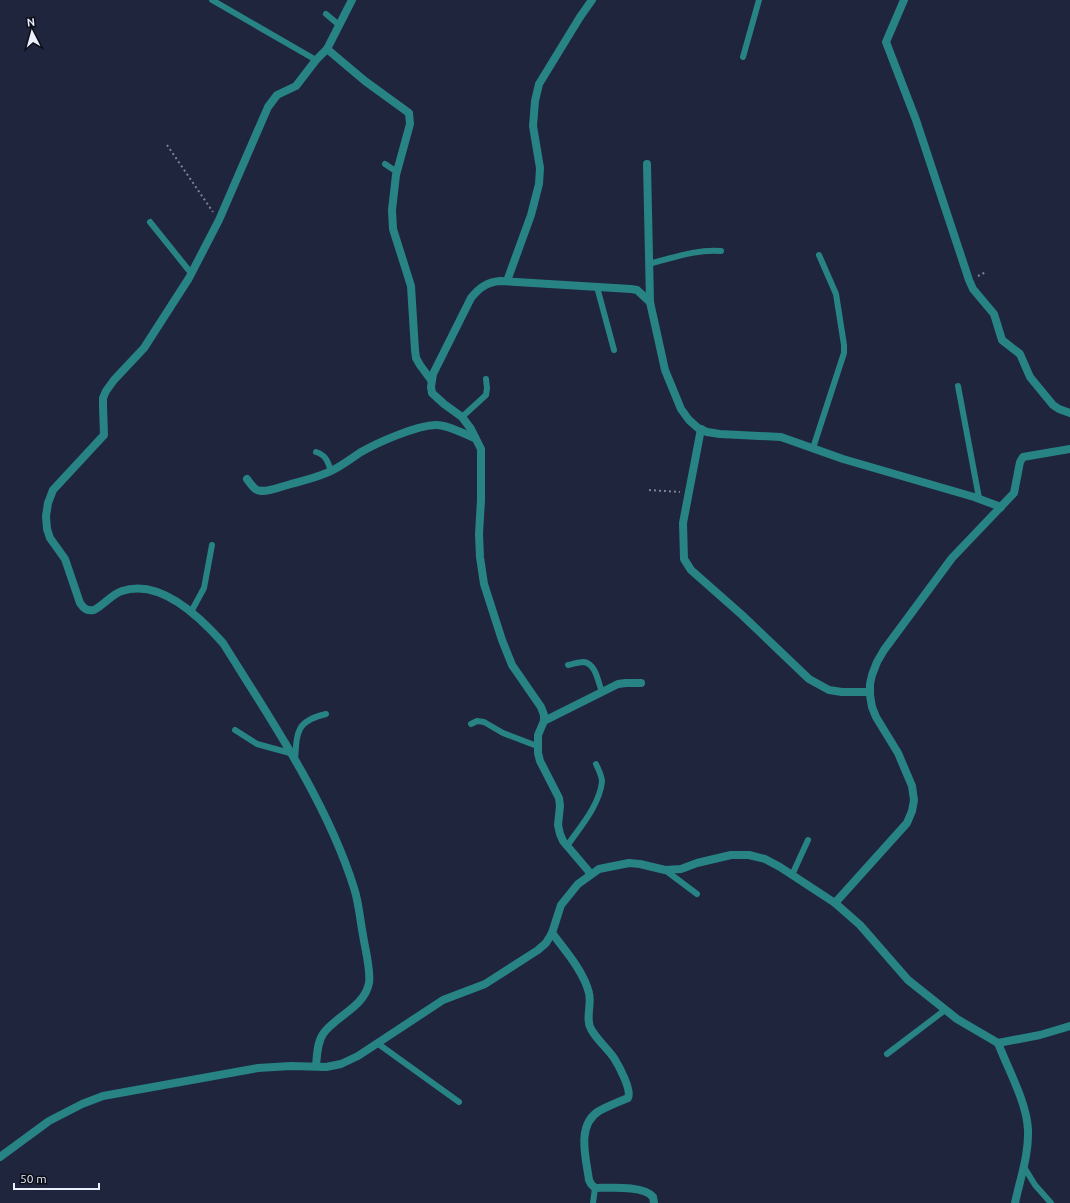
<svg xmlns="http://www.w3.org/2000/svg" width="1070" height="1203" font-family="Ubuntu,sans-serif">
<style>
.lines{fill:none;stroke-linecap:round;stroke-linejoin:round}
.path{stroke:#7e8395;stroke-width:2;stroke-dasharray:2 3;stroke-linecap:butt}
.lane{stroke:#278384;stroke-width:6}
.street{stroke:#278384;stroke-width:8}
</style>
<rect width="100%" height="100%" fill="#1f253c"/>
<g class="lines">
<!-- path -->
<g class="path">
<path d="M 167,145 L 213,212"/>
<path d="M 978,276 L 986,272"/>
<path d="M 649,490 L 680,492"/>
</g>
<!-- lane -->
<g class="lane">
<path d="M 212,0 L 316,60"/>
<path d="M 326,14 L 339,25"/>
<path d="M 743,57 L 759,0"/>
<path d="M 385,164 L 397,172"/>
<path d="M 150,222 L 191,273"/>
<path d="M 649,264 C 673,258 696,249 721,251"/>
<path d="M 597,287 L 614,350"/>
<path d="M 958,386 L 979,498"/>
<path d="M 462,417 L 486,395 L 487,388 L 486,379"/>
<path d="M 813,448 L 844,353 L 844,345 L 836,294 L 819,255"/>
<path d="M 316,452 C 326,455 328,462 331,471"/>
<path d="M 191,612 L 204,588 L 212,545"/>
<path d="M 568,665 C 573,664 579,662 584,662 C 596,664 598,682 602,692"/>
<path d="M 471,724 L 477,721 L 484,722 L 503,733 L 537,746"/>
<path d="M 235,730 L 257,744 L 290,753"/>
<path d="M 295,761 C 297,733 295,721 326,714"/>
<path d="M 567,846 C 580,827 599,806 602,782 C 602,775 598,769 596,764"/>
<path d="M 665,870 L 697,894"/>
<path d="M 792,875 L 808,840"/>
<path d="M 377,1043 L 459,1102"/>
<path d="M 887,1054 L 945,1010"/>
<path d="M 1024,1167 L 1035,1185 L 1051,1203"/>
<path d="M 593,1203 L 595,1188"/>
</g>
<!-- street -->
<g class="street">
<path d="M 904,0 L 886,42 L 916,120 L 969,280 L 973,289 L 994,314 L 1002,340 L 1020,354 L 1030,377 L 1053,405 L 1059,409 L 1070,413"/>
<path d="M 327,49 L 365,81 L 409,113 L 410,124 L 396,175 L 392,210 L 393,229 L 411,286 L 415,350 L 416,358 L 420,365 L 431,380"/>
<path d="M 647,164 L 650,302"/>
<path d="M 507,281 L 531,215 L 539,184 L 540,168 L 533,126 L 535,101 L 539,84 L 580,17 L 592,0"/>
<path d="M 701,429 L 683,523 L 684,559 L 691,570 L 742,615 L 809,679 L 829,690 L 842,692 L 870,692"/>
<path d="M 247,479 C 250,483 253,488 257,490 C 265,493 277,488 284,486 C 300,481 318,478 333,470 C 343,465 352,458 361,452 C 379,442 415,426 435,425 C 446,424 464,434 475,438"/>
<path d="M 544,721 L 618,684 L 626,683 L 641,683"/>
<path d="M 591,874 L 563,841 L 560,834 L 558,825 L 560,806 L 559,798 L 540,761 L 538,753 L 538,735 L 544,721 L 544,715 L 541,707 L 512,665 L 502,640 L 484,584 L 480,557 L 479,534 L 481,500 L 481,449 L 471,429 L 462,417 L 444,404 L 432,393 L 431,387 L 433,374 L 471,298 C 479,288 487,282 500,281 L 631,289 L 637,290 L 650,302 L 665,370 L 681,409 L 689,420 L 698,428 L 707,432 L 720,434 L 781,437 L 843,459 L 974,497 L 1001,507"/>
<path d="M 835,903 L 907,823 L 912,811 L 914,800 L 912,786 L 898,753 L 876,717 L 872,707 L 870,695 L 870,684 L 872,675 L 877,662 L 884,650 L 952,558 L 1014,493 L 1020,462 L 1023,457 L 1070,449"/>
<path d="M 552,933 C 565,950 584,972 589,993 C 592,1004 585,1019 591,1029 C 597,1040 607,1048 614,1058 C 619,1066 632,1090 628,1098 C 618,1102 608,1106 599,1111 C 576,1125 586,1158 589,1180 L 591,1184 L 595,1188 C 609,1188 644,1185 653,1197 L 654,1203"/>
<path d="M 998,1043 C 1008,1069 1027,1103 1028,1130 C 1029,1155 1020,1179 1015,1203"/>
<path d="M 316,1066 C 317,1056 317,1043 323,1034 C 335,1016 364,1008 369,983 C 371,970 365,949 363,935 C 360,920 359,903 354,888 C 327,802 271,720 223,643 C 201,618 160,578 122,591 C 112,594 104,605 94,610 C 87,611 84,609 80,603 L 65,559 L 50,538 L 47,529 L 46,516 L 48,503 L 53,490 L 104,435 L 103,406 L 103,398 L 106,391 L 114,380 L 144,348 L 189,278 L 219,220 L 268,107 L 277,95 L 296,86 L 316,60 L 327,49 L 352,0"/>
<path d="M 0,1157 L 49,1121 L 82,1104 L 103,1096 L 258,1068 L 291,1066 L 326,1067 L 341,1064 L 358,1056 L 443,1000 L 485,984 L 538,950 L 546,943 L 552,933 L 561,905 L 578,884 L 599,869 L 629,863 L 640,864 L 665,870 L 681,869 L 697,863 L 731,855 L 749,855 L 765,859 L 780,867 L 835,903 L 860,925 L 908,980 L 957,1019 L 998,1043 L 1040,1035 L 1070,1026"/>
</g>
</g>
<!-- north arrow -->
<g transform="translate(32 32) rotate(354)" stroke="#0c0f19" stroke-width="3" paint-order="stroke">
<path d="M0-3L7 15L0 10L-7 15Z" fill="#ecf0fd"/>
<text y="-6" font-size="11" font-weight="bold" text-anchor="middle" fill="#ecf0fd">N</text>
</g>
<!-- scale -->
<path d="M14 1183v6h85v-6" fill="none" stroke="#ecf0fd" stroke-width="2"/>
<text x="20" y="1183" font-size="12" fill="#ecf0fd" stroke="#0c0f19" stroke-width="3" paint-order="stroke">50 m</text>
</svg>
